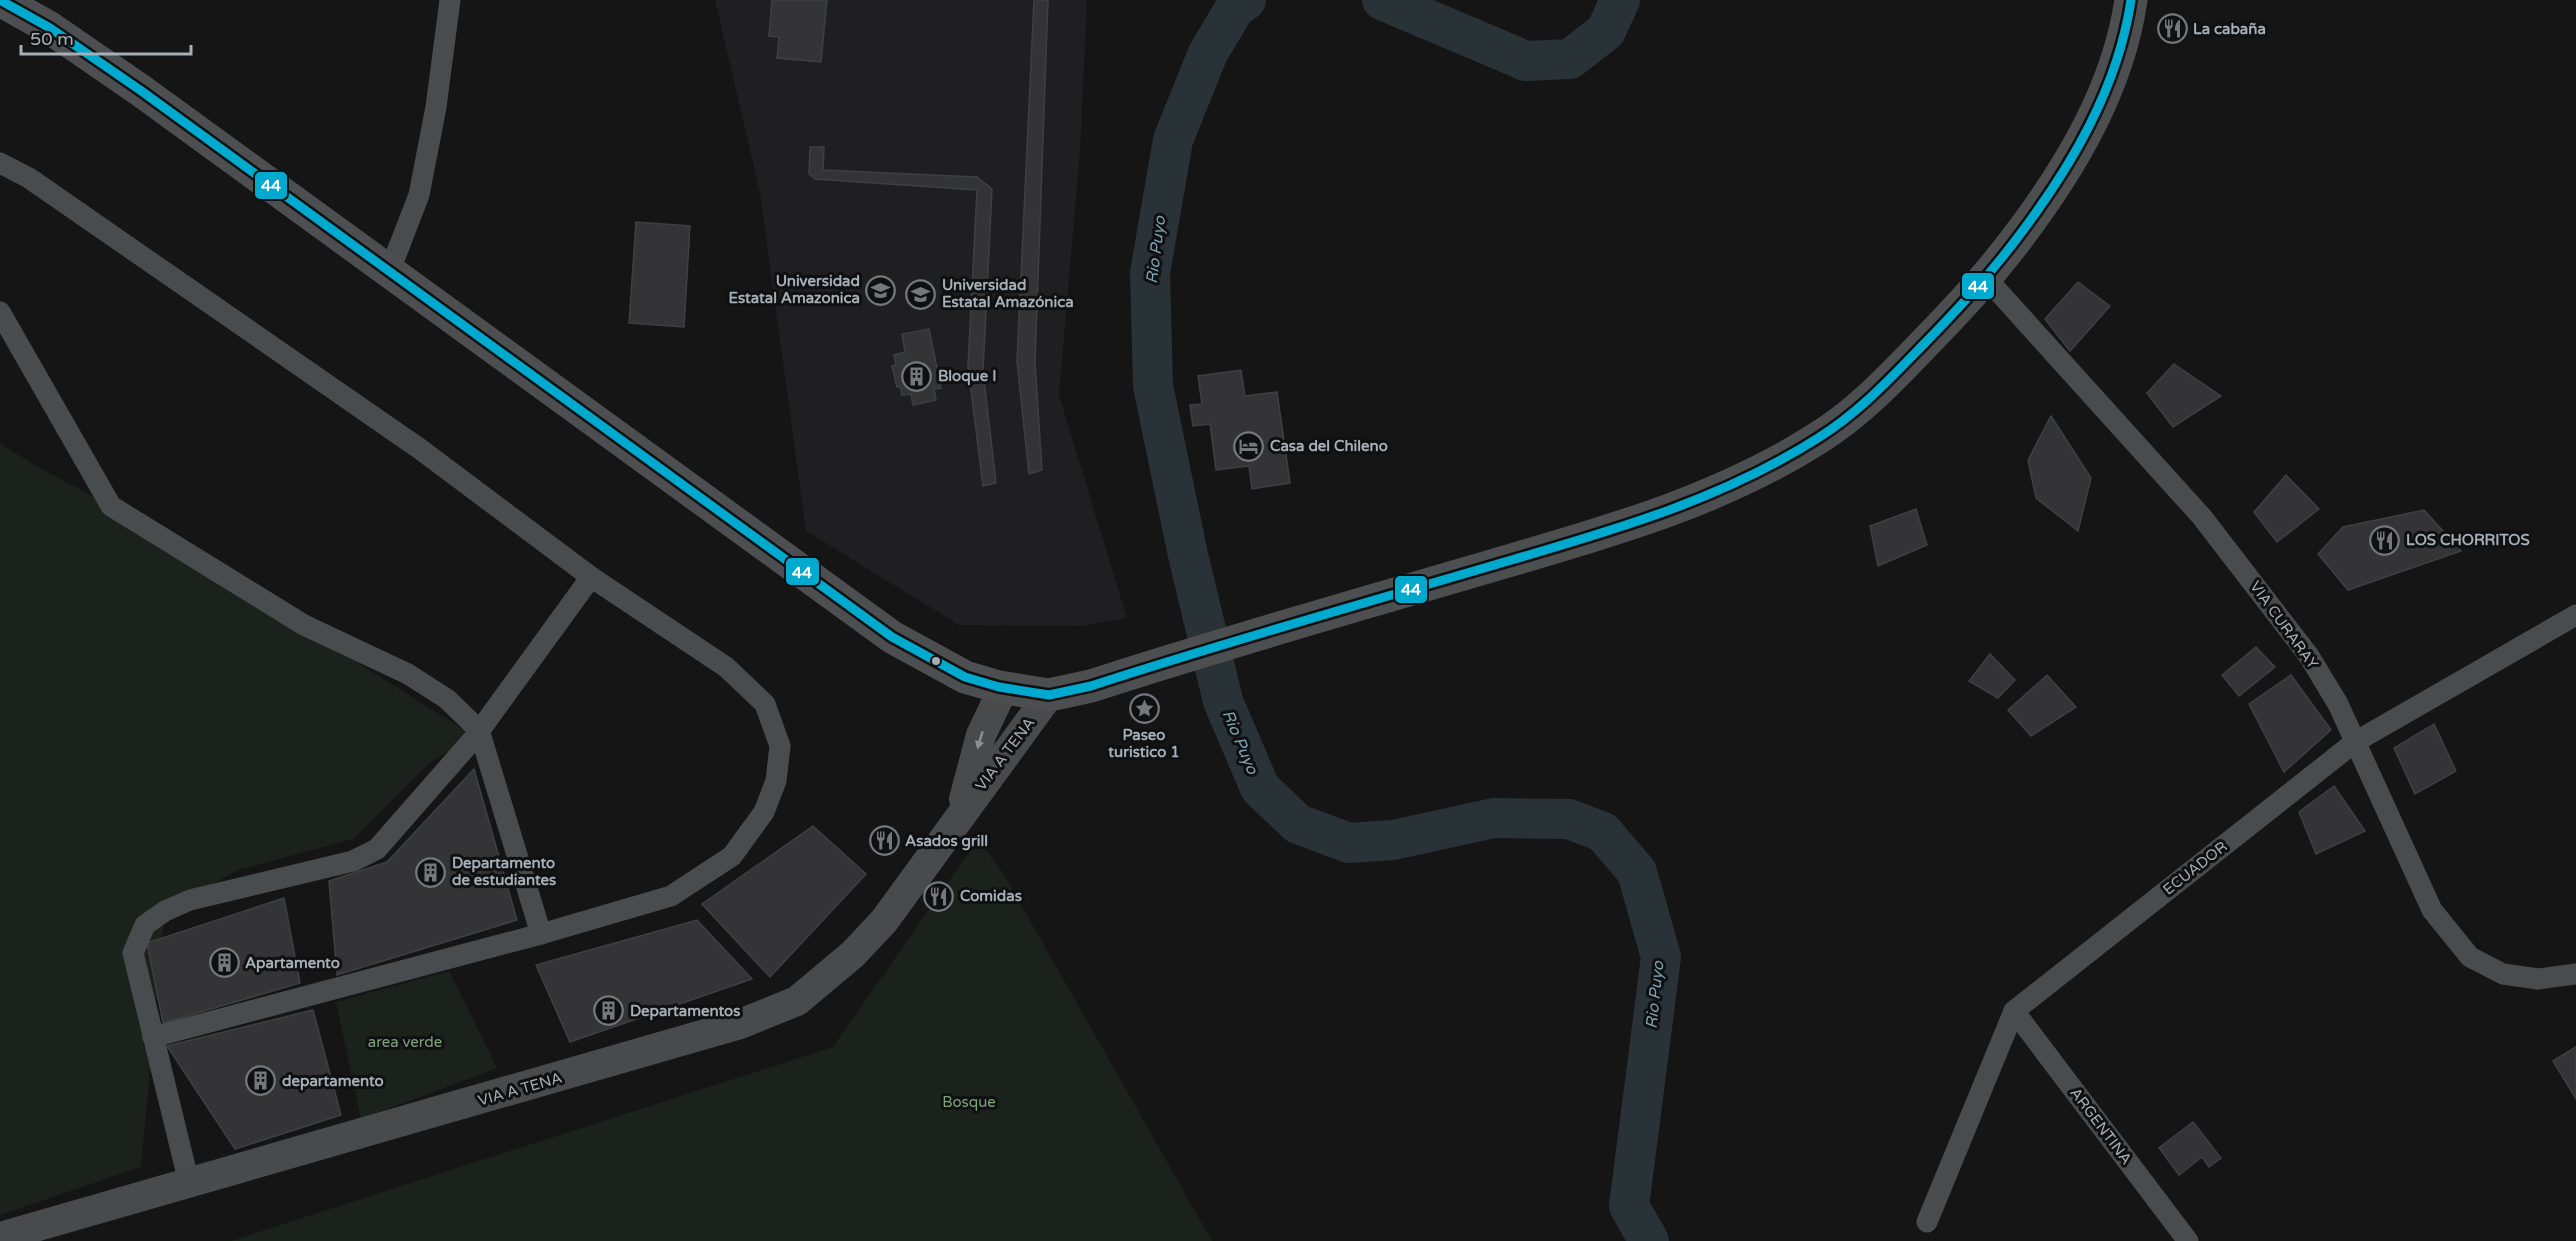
<svg xmlns="http://www.w3.org/2000/svg" width="2576" height="1241" font-family="'Varela Round',sans-serif">
<style>
.built{fill:#1f1f21}
.green{fill:#1b221b}
.lines{fill:none;stroke-linecap:round;stroke-linejoin:round}
.river{stroke:#293237;stroke-width:40}
.building{fill:#343436;stroke:#3d4041;stroke-width:1.5}
.street{stroke:#494c4e;stroke-width:21}
.secondary{stroke:#484a4c;stroke-width:30}
.highway{stroke:#4c4e4f;stroke-width:33}
.bus-1-casing{stroke:#0f1011;stroke-width:14}
.bus-1{stroke:#00a9ce;stroke-width:9}
.oneway{fill:#8a9096}
.bus-dot{fill:#a6aeb6;stroke:#0f1011;stroke-width:2}
.labels{text-anchor:middle;dominant-baseline:central;stroke-width:6;stroke-linejoin:round;paint-order:stroke}
.poi-label{font-size:15px;font-weight:bold;fill:#a6aeb6;stroke:#0f1011;text-anchor:start}
.street-label{font-size:15px;fill:#a6aeb6;stroke:#0f1011}
.park-label{font-size:15px;fill:#81a17d;stroke:#0f1011}
.water-label{font-size:16px;font-style:italic;fill:#7ea1b1;stroke:#0f1011}
.line-badge{stroke:#0f1011;stroke-width:2}
.badge-label{font-size:16px;text-anchor:middle;font-weight:bold;fill:#fff}
</style>
<rect width="100%" height="100%" fill="#151515"/>
<!-- built -->
<path class="built" d="M 715,0 L 1087,0 L 1080,151 L 1059,395 L 1127,618 L 1081,626 L 959,625 L 806,531 L 760,193 Z"/>
<!-- green -->
<g class="green">
<path d="M 0,443 L 34,465 L 111,506 L 475,737 L 432,761 L 353,839 L 238,870 L 165,911 L 141,1167 L 0,1215 Z"/>
<path d="M 984,831 L 983,846 L 1003,873 L 1212,1241 L 231,1241 L 833,1047 Z"/>
<path d="M 449,971 L 497,1068 L 361,1119 L 336,1002 Z"/>
</g>
<g class="lines">
<!-- river -->
<g class="river">
<path d="M 1246,0 L 1235,8 L 1208,53 L 1173,140 L 1150,273 L 1153,386 L 1188,555 L 1223,701 L 1260,788 L 1298,824 L 1349,843 L 1393,840 L 1494,818 L 1569,819 L 1603,832 L 1637,872 L 1661,957 L 1629,1206 L 1649,1241"/>
<path d="M 1382,0 L 1526,61 L 1570,59 L 1606,31 L 1620,0"/>
</g>
</g>
<!-- building -->
<g class="building">
<path d="M 772,0 L 827,0 L 821,62 L 777,58 L 779,37 L 769,36 Z"/>
<path d="M 1034,0 L 1048,0 L 1035,362 L 1042,470 L 1029,474 L 1017,361 Z"/>
<path d="M 810,147 L 824,147 L 823,170 L 977,177 L 992,189 L 983,371 L 996,483 L 983,486 L 968,366 L 977,190 L 815,179 L 809,174 Z"/>
<path d="M 636,222 L 690,226 L 684,327 L 629,323 Z"/>
<path d="M 2078,282 L 2110,306 L 2070,351 L 2045,319 Z"/>
<path d="M 929,329 L 941,388 L 934,389 L 936,400 L 913,405 L 911,394 L 902,395 L 900,386 L 897,387 L 892,366 L 896,365 L 894,355 L 905,352 L 902,334 Z"/>
<path d="M 2174,364 L 2221,396 L 2173,427 L 2147,393 Z"/>
<path d="M 1241,370 L 1245,396 L 1277,392 L 1290,483 L 1252,489 L 1249,466 L 1216,470 L 1210,424 L 1193,426 L 1190,405 L 1202,404 L 1198,376 Z"/>
<path d="M 2051,416 L 2091,478 L 2078,531 L 2036,498 L 2028,460 Z"/>
<path d="M 2286,475 L 2319,509 L 2277,542 L 2254,512 Z"/>
<path d="M 1916,509 L 1927,545 L 1878,566 L 1870,526 Z"/>
<path d="M 2424,510 L 2461,551 L 2348,590 L 2318,554 L 2343,527 Z"/>
<path d="M 2256,647 L 2275,667 L 2239,696 L 2222,675 Z"/>
<path d="M 1990,654 L 2015,680 L 1998,698 L 1969,681 Z"/>
<path d="M 2047,675 L 2076,707 L 2031,736 L 2008,710 Z"/>
<path d="M 2291,675 L 2331,730 L 2284,772 L 2249,704 Z"/>
<path d="M 2434,724 L 2456,771 L 2415,794 L 2394,748 Z"/>
<path d="M 474,769 L 517,920 L 337,975 L 329,881 L 387,862 Z"/>
<path d="M 2334,786 L 2365,831 L 2316,854 L 2299,812 Z"/>
<path d="M 813,826 L 866,874 L 770,977 L 702,904 Z"/>
<path d="M 284,898 L 300,983 L 163,1023 L 147,943 Z"/>
<path d="M 697,920 L 752,979 L 570,1042 L 536,965 Z"/>
<path d="M 313,1010 L 341,1115 L 235,1149 L 167,1046 Z"/>
<path d="M 2576,1047 L 2576,1099 L 2553,1061 Z"/>
<path d="M 2193,1122 L 2221,1158 L 2209,1167 L 2202,1157 L 2179,1175 L 2159,1148 Z"/>
</g>
<g class="lines">
<!-- street -->
<g class="street">
<path d="M 0,163 L 29,178 L 420,449 L 591,577 L 726,667 L 765,704 L 780,746 L 776,781 L 764,812 L 732,856 L 671,896 L 541,934 L 153,1037"/>
<path d="M 390,270 L 419,195 L 436,107 L 450,0"/>
<path d="M 1987,279 L 2202,517 L 2309,656 L 2338,704 L 2432,910 L 2470,957 L 2503,974 L 2538,979 L 2576,974"/>
<path d="M 0,312 L 111,506 L 304,625 L 408,674 L 447,699 L 479,730 L 541,934"/>
<path d="M 2014,1011 L 2188,1241"/>
<path d="M 189,1183 L 133,953 L 145,925 L 165,911 L 190,900 L 353,861 L 377,849 L 475,737 L 591,577"/>
<path d="M 1927,1222 L 2014,1011 L 2355,742 L 2576,615"/>
</g>
<!-- secondary -->
<g class="secondary">
<path d="M 964,799 L 981,735 L 1004,687"/>
<path d="M 0,1237 L 740,1024 L 797,1001 L 853,954 L 884,921 L 1049,695"/>
</g>
<!-- highway -->
<path class="highway" d="M 0,0 L 50,28 L 140,90 L 892,637 L 965,677 L 999,687 L 1049,695 L 1091,686 C 1223,643 1358,605 1491,566 C 1604,533 1718,502 1818,438 C 1858,413 1889,380 1922,346 C 1957,310 1988,277 2018,237 C 2071,167 2118,88 2131,0"/>
<defs>
<path id="bus-1" d="M 0,0 L 50,28 L 140,90 L 892,637 L 965,677 L 999,687 L 1049,695 L 1091,686 C 1223,643 1358,605 1491,566 C 1604,533 1718,502 1818,438 C 1858,413 1889,380 1922,346 C 1957,310 1988,277 2018,237 C 2071,167 2118,88 2131,0"/>
</defs>
<!-- bus-1 casing -->
<use href="#bus-1" class="bus-1-casing"/>
<!-- bus-1 -->
<use href="#bus-1" class="bus-1"/>
</g>
<!-- one-way arrows -->
<defs><path id="oneway-solid" d="M-6-.8H1V-3.2L6.5 0L1 3.2V.8H-6Z" transform="scale(1.5)"/></defs>
<use class="oneway" href="#oneway-solid" transform="translate(980 740) rotate(107)"/>
<!-- icons -->
<defs>
<symbol id="restaurant-ring" viewBox="-11 -11 22 22"><circle r="9.5" fill="#0f1011" stroke="#73787e" stroke-width="1.5"/><path d="M-5-6h1v4h1v-4h1v4h1v-4h1v5L-1.5 .5V6h-2V.5L-5-1ZM5-6V6H3V1.5H1.5Q1.5-4 5-6Z" fill="#73787e"/></symbol>
<symbol id="university-ring" viewBox="-11 -11 22 22"><circle r="9.5" fill="#0f1011" stroke="#73787e" stroke-width="1.5"/><path d="M0-5L7-2L0 1L-7-2ZM-4 1L0 2.5L4 1V4Q0 6-4 4Z" fill="#73787e"/></symbol>
<symbol id="building-ring" viewBox="-11 -11 22 22"><circle r="9.5" fill="#0f1011" stroke="#73787e" stroke-width="1.5"/><path d="M-4-6H4V6H1V3H-1V6H-4ZM-2.5-4.3h1.7v1.8h-1.7ZM.8-4.3h1.7v1.8H.8ZM-2.5-1h1.7V.8h-1.7ZM.8-1h1.7V.8H.8Z" fill="#73787e"/></symbol>
<symbol id="hotel-ring" viewBox="-11 -11 22 22"><circle r="9.5" fill="#0f1011" stroke="#73787e" stroke-width="1.5"/><path d="M-6-4.5h1.5V1H6V5H4.5V3h-9V5H-6ZM-4 0a1.8 1.8 0 1 1 3.6 0ZM.5 0V-2.5h3Q6-2.5 6 0Z" fill="#73787e"/></symbol>
<symbol id="sight-ring" viewBox="-11 -11 22 22"><circle r="9.5" fill="#0f1011" stroke="#73787e" stroke-width="1.5"/><path d="M0-6L1.8-2.2L6-1.7L2.9 1.2L3.7 5.4L0 3.3L-3.7 5.4L-2.9 1.2L-6-1.7L-1.8-2.2Z" fill="#73787e"/></symbol>
</defs>
<g fill-rule="evenodd">
<use href="#restaurant-ring" x="2156" y="12" width="33" height="33"/>
<use href="#university-ring" x="864" y="274" width="33" height="33"/>
<use href="#university-ring" x="904" y="278" width="33" height="33"/>
<use href="#building-ring" x="900" y="360" width="33" height="33"/>
<use href="#hotel-ring" x="1232" y="430" width="33" height="33"/>
<use href="#restaurant-ring" x="2368" y="524" width="33" height="33"/>
<use href="#sight-ring" x="1128" y="692" width="33" height="33"/>
<use href="#restaurant-ring" x="868" y="824" width="33" height="33"/>
<use href="#building-ring" x="414" y="856" width="33" height="33"/>
<use href="#restaurant-ring" x="922" y="880" width="33" height="33"/>
<use href="#building-ring" x="208" y="946" width="33" height="33"/>
<use href="#building-ring" x="592" y="994" width="33" height="33"/>
<use href="#building-ring" x="244" y="1064" width="33" height="33"/>
</g>
<!-- markers -->
<circle class="bus-dot" cx="936" cy="661" r="5"/>
<g class="labels">
<!-- poi labels -->
<g class="poi-label">
<text x="2193" y="29">La cabaña</text>
<text x="860" y="281" text-anchor="end">Universidad<tspan x="860" dy="17">Estatal Amazonica</tspan></text>
<text x="942" y="285">Universidad<tspan x="942" dy="17">Estatal Amazónica</tspan></text>
<text x="938" y="376">Bloque I</text>
<text x="1270" y="446">Casa del Chileno</text>
<text x="2406" y="540">LOS CHORRITOS</text>
<text x="1144" y="735" text-anchor="middle">Paseo<tspan x="1144" dy="17">turistico 1</tspan></text>
<text x="905" y="841">Asados grill</text>
<text x="452" y="863">Departamento<tspan x="452" dy="17">de estudiantes</tspan></text>
<text x="960" y="896">Comidas</text>
<text x="245" y="963">Apartamento</text>
<text x="630" y="1011">Departamentos</text>
<text x="282" y="1081">departamento</text>
</g>
<!-- street labels -->
<g class="street-label">
<text transform="translate(2284 625) rotate(54)">VIA CURARAY</text>
<text transform="translate(1005 754) rotate(-53)">VIA A TENA</text>
<text transform="translate(2195 868) rotate(-38)">ECUADOR</text>
<text transform="translate(520 1089) rotate(-16)">VIA A TENA</text>
<text transform="translate(2101 1126) rotate(53)">ARGENTINA</text>
</g>
<!-- park labels -->
<g class="park-label">
<text x="405" y="1042">area verde</text>
<text x="969" y="1102">Bosque</text>
</g>
<!-- water labels -->
<g class="water-label">
<text transform="translate(1156 250) rotate(-83)">Rio Puyo</text>
<text transform="translate(1240 742) rotate(67)">Rio Puyo</text>
<text transform="translate(1655 995) rotate(-84)">Rio Puyo</text>
</g>
</g>
<g class="line-badge">
<rect x="254" y="171" width="34" height="29" rx="6" fill="#00a9ce"/>
<rect x="1961" y="272" width="34" height="28" rx="6" fill="#00a9ce"/>
<rect x="785" y="557" width="35" height="29" rx="6" fill="#00a9ce"/>
<rect x="1394" y="575" width="34" height="29" rx="6" fill="#00a9ce"/>
</g>
<g class="badge-label">
<text x="271" y="191">44</text>
<text x="1978" y="292">44</text>
<text x="802" y="578">44</text>
<text x="1411" y="595">44</text>
</g>
<!-- scale -->
<path d="M21 45v9h170v-9" fill="none" stroke="#a6aeb6" stroke-width="3"/>
<text x="30" y="45" font-size="18" fill="#a6aeb6" stroke="#0f1011" stroke-width="4.5" paint-order="stroke">50 m</text>
</svg>
